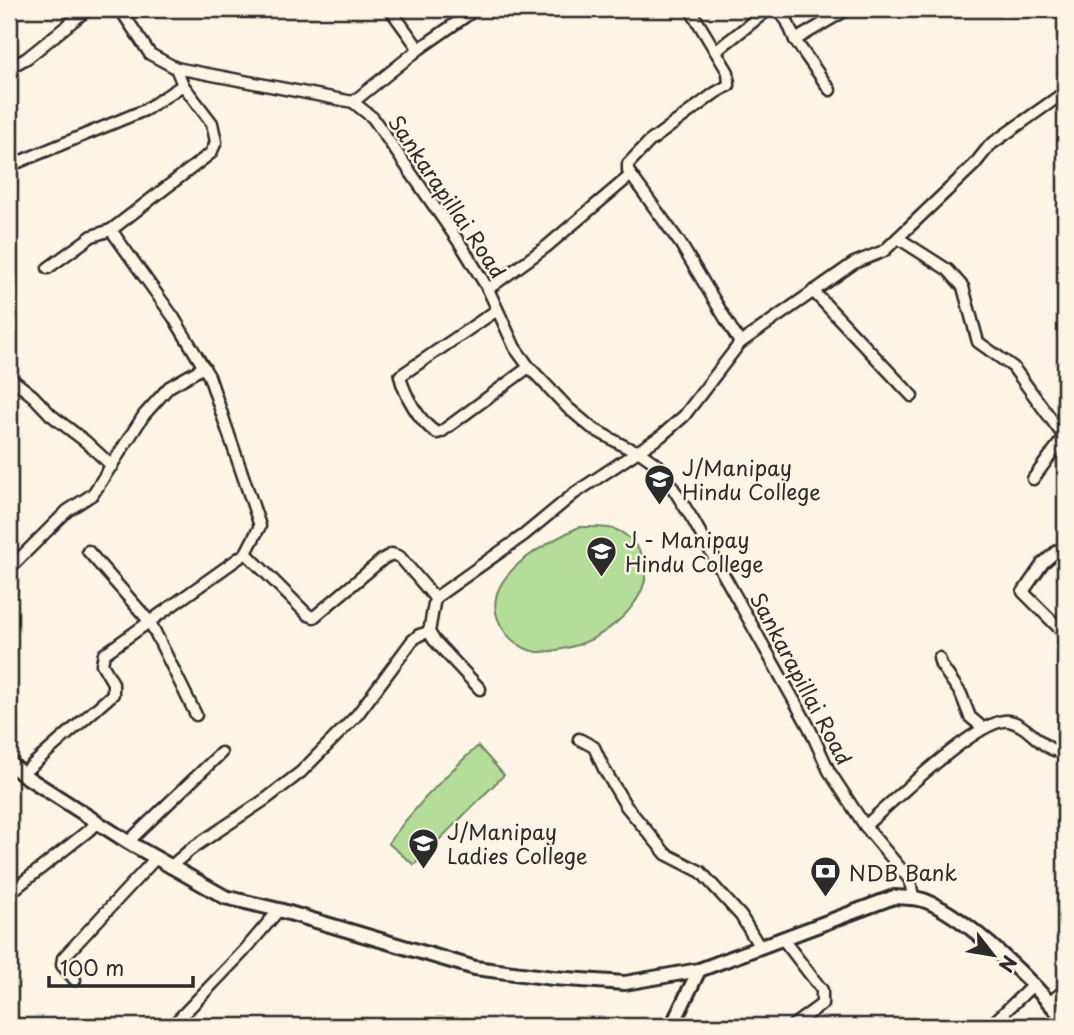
<svg xmlns="http://www.w3.org/2000/svg" width="1074" height="1035" font-family="'Playpen Sans',sans-serif">
<style>
.green{fill:#b4dd99;stroke:#708462;stroke-width:2}
.lines{fill:none;stroke-linecap:round;stroke-linejoin:round}
.minor-casing{stroke:#2b2b2b;stroke-width:15}
.major-casing{stroke:#2b2b2b;stroke-width:18}
.minor{stroke:#fcf5e5;stroke-width:10}
.major{stroke:#fcf5e5;stroke-width:12}
.labels{text-anchor:middle;dominant-baseline:central;stroke-width:5;stroke-linejoin:round;paint-order:stroke}
.street-label{font-size:21px;fill:#2b2b2b;stroke:#fcf5e5}
.poi-label{font-size:21px;fill:#2b2b2b;stroke:#fcf5e5;text-anchor:start}
</style>
<rect width="100%" height="100%" fill="#fcf5e5"/>
<filter id="ink" filterUnits="userSpaceOnUse"><feTurbulence type="fractalNoise" baseFrequency=".0143" numOctaves="2"/><feDisplacementMap in="SourceGraphic" scale="14" xChannelSelector="R" yChannelSelector="G"/><feConvolveMatrix kernelMatrix="1 2 1 2 8 2 1 2 1" color-interpolation-filters="sRGB"/></filter>
<g filter="url(#ink)">
<!-- green -->
<g class="green">
<path d="M 579,527 C 607,527 622,524 639,550 C 663,588 616,630 583,643 C 570,648 555,651 541,652 C 529,653 512,642 505,632 C 469,582 542,545 579,527 Z"/>
<path d="M 478,746 L 504,775 L 414,865 L 388,843 C 415,807 444,776 478,746 Z"/>
</g>
<g class="lines">
<defs>
<g id="minor">
<path d="M 120,9 L 150,54 L 176,68 L 353,102 L 373,118 L 463,248 L 488,289 L 515,348 L 529,367 L 568,408 L 592,428 L 626,447 L 638,451 L 659,466 L 693,520 L 809,727 L 829,771 L 865,826 L 910,880 L 913,898"/>
<path d="M 390,9 L 419,49"/>
<path d="M 690,9 L 728,72 L 729,85 L 715,93 L 649,142 L 628,164 L 628,171 L 680,243 L 740,343"/>
<path d="M 777,9 L 787,21 L 795,40 L 848,9"/>
<path d="M 795,40 L 830,90"/>
<path d="M 716,51 L 769,9"/>
<path d="M 9,68 L 27,58 L 88,9"/>
<path d="M 353,102 L 419,49 L 476,9"/>
<path d="M 9,166 L 145,110 L 183,85"/>
<path d="M 898,238 L 948,270 L 963,287 L 978,342 L 1013,367 L 1065,438"/>
<path d="M 48,268 L 92,236 L 111,230"/>
<path d="M 488,289 L 546,247 L 631,175"/>
<path d="M 813,291 L 912,396"/>
<path d="M 497,310 L 400,376 C 404,394 420,423 437,433 L 441,432 L 529,367"/>
<path d="M 9,377 L 33,396 L 51,415 L 85,441 L 112,466"/>
<path d="M 1033,479 L 1064,437"/>
<path d="M 88,551 L 150,622 L 196,715"/>
<path d="M 246,553 L 308,615 L 314,617 L 383,559 L 392,554 L 400,557 L 435,598 L 429,632 L 434,640 L 480,689"/>
<path d="M 1065,557 L 1058,550 L 1043,563 L 1023,592 L 1065,634"/>
<path d="M 9,569 L 67,511 L 93,494 L 144,415 L 169,387 L 204,367"/>
<path d="M 435,598 L 524,535 L 575,493 L 661,436 L 684,416 L 740,343 L 854,263 L 884,251 L 974,165 L 990,145 L 1065,92"/>
<path d="M 939,658 L 941,665 L 961,694 L 970,717 L 983,728"/>
<path d="M 579,739 L 594,747 L 604,769 L 626,806 L 666,854 L 701,872 L 741,916 L 759,946"/>
<path d="M 22,774 L 113,694 L 113,683 L 102,664 L 104,654 L 246,553 L 260,526 L 209,376 L 174,318 L 111,230 L 211,153 L 216,142 L 212,123 L 183,85 L 176,68"/>
<path d="M 865,826 C 889,805 980,716 1009,721 C 1030,725 1043,753 1065,752"/>
<path d="M 128,842 L 221,753"/>
<path d="M 170,867 L 191,849 L 266,799 L 301,772 L 357,715 L 412,641 L 419,635 L 429,632"/>
<path d="M 9,899 L 12,891 L 98,823"/>
<path d="M 782,938 L 822,990 L 822,1004 L 792,1026"/>
<path d="M 75,980 L 62,965 L 63,958 L 155,859"/>
<path d="M 1050,1002 L 1065,990"/>
<path d="M 178,1026 L 177,1021 L 244,951 L 279,910"/>
<path d="M 990,1026 L 1033,985"/>
</g>
<g id="major">
<path d="M 9,762 L 22,774 L 128,842 L 225,897 L 279,910 L 475,968 L 553,978 L 625,983 L 699,970 L 894,897 C 904,898 917,897 926,901 C 970,919 1035,984 1065,1021"/>
<path d="M 672,1026 L 699,970"/>
</g>
</defs>
<!-- minor casing -->
<use href="#minor" class="minor-casing"/>
<!-- major casing -->
<use href="#major" class="major-casing"/>
<!-- minor -->
<use href="#minor" class="minor"/>
<!-- major -->
<use href="#major" class="major"/>
</g>
</g>
<!-- icons -->
<defs>
<symbol id="school-pin" viewBox="-11 -11 22 30"><path d="M0 17L-7.5 6A9.5 9.5 0 1 1 7.5 6Z" fill="#2b2b2b" stroke="#fcf5e5"/><path d="M0-5L7-2L0 1L-7-2ZM-4 1L0 2.5L4 1V4Q0 6-4 4Z" fill="#fff"/></symbol>
<symbol id="bank-pin" viewBox="-11 -11 22 30"><path d="M0 17L-7.5 6A9.5 9.5 0 1 1 7.5 6Z" fill="#2b2b2b" stroke="#fcf5e5"/><path d="M-6-4H6V4H-6ZM0-2.3a2.3 2.3 0 1 0 0 4.6a2.3 2.3 0 1 0 0-4.6Z" fill="#fff"/></symbol>
</defs>
<g fill-rule="evenodd">
<use href="#school-pin" x="642" y="462" width="35" height="47"/>
<use href="#school-pin" x="584" y="534" width="35" height="47"/>
<use href="#school-pin" x="406" y="826" width="35" height="47"/>
<use href="#bank-pin" x="808" y="854" width="35" height="47"/>
</g>
<g class="labels">
<!-- street labels -->
<g class="street-label">
<text transform="translate(448 196) rotate(56)">Sankarapillai Road</text>
<text transform="translate(802 678) rotate(62)">Sankarapillai Road</text>
</g>
<!-- poi labels -->
<g class="poi-label">
<text x="682" y="467">J/Manipay<tspan x="682" dy="24">Hindu College</tspan></text>
<text x="625" y="539">J - Manipay<tspan x="625" dy="24">Hindu College</tspan></text>
<text x="447" y="831">J/Manipay<tspan x="447" dy="24">Ladies College</tspan></text>
<text x="849" y="872">NDB Bank</text>
</g>
</g>
<!-- margin -->
<rect width="1074" height="1035" fill="none" stroke="#fcf5e5" stroke-width="35"/>
<rect x="18" y="18" width="1039" height="1000" fill="none" stroke="#2b2b2b" stroke-width="2.5" filter="url(#ink)"/>
<!-- north arrow -->
<g transform="translate(993 955) rotate(121)" stroke="#fcf5e5" stroke-width="5" paint-order="stroke">
<path d="M0-5L12 26L0 18L-12 26Z" fill="#2b2b2b"/>
<text y="-10" font-size="19" font-weight="bold" text-anchor="middle" fill="#2b2b2b">N</text>
</g>
<!-- scale -->
<path d="M49 976v10h144v-10" fill="none" stroke="#2b2b2b" stroke-width="3.5"/>
<text x="60" y="976" font-size="21" fill="#2b2b2b" stroke="#fcf5e5" stroke-width="5" paint-order="stroke">100 m</text>
</svg>
